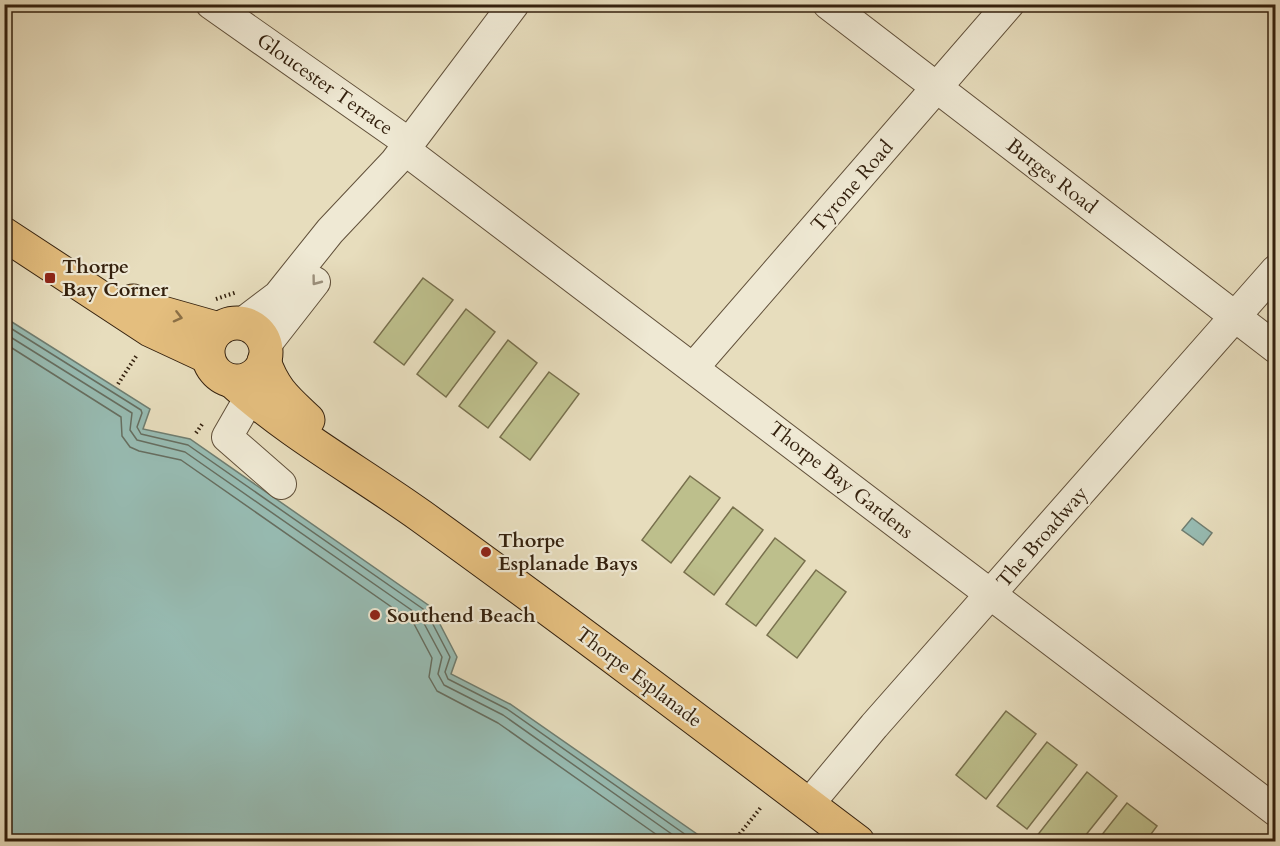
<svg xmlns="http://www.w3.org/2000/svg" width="1280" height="846" font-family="Cardo,serif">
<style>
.green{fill:#bdbf8c;stroke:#78704d;stroke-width:1.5}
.water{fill:#97bbb2;stroke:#6f7d70;stroke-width:1.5}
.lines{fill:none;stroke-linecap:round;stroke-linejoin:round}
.shore{stroke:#666e60;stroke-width:1.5}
.minor-casing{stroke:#61503a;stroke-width:32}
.major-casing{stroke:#34210e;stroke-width:35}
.path{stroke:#34210e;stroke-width:4;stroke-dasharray:1.5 3;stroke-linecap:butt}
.minor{stroke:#efe9d4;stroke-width:30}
.major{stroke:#e4be7e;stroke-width:33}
.oneway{stroke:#9b8f7b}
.oneway2{stroke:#8c7046}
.poi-dot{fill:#8f2418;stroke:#efe9d4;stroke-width:2}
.labels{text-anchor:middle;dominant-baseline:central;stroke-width:4.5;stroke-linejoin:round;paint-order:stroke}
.street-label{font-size:20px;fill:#34210e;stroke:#efe9d4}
.poi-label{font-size:20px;font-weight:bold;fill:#34210e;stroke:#efe9d4;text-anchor:start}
</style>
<rect width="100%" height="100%" fill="#e7ddbd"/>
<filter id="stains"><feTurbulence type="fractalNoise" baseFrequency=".00333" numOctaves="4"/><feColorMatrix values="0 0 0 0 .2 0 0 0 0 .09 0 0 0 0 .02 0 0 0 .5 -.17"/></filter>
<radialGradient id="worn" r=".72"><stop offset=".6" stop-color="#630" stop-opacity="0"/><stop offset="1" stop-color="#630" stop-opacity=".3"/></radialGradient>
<!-- green -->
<g class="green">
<path d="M 423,278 L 453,300 L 404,365 L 374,342 Z"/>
<path d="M 466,309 L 495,332 L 446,397 L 417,374 Z"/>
<path d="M 508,340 L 537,363 L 488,428 L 459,406 Z"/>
<path d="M 549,372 L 579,394 L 530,460 L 500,437 Z"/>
<path d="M 690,476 L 720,498 L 671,563 L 642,540 Z"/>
<path d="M 733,507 L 763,530 L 714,595 L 684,572 Z"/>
<path d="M 775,538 L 805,561 L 756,626 L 726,604 Z"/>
<path d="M 816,570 L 846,592 L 797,658 L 767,635 Z"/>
<path d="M 1006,711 L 1036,734 L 986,799 L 956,775 Z"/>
<path d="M 1047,742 L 1077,765 L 1027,829 L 997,806 Z"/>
<path d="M 1087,772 L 1117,796 L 1081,841 L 1042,841 L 1036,837 Z"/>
<path d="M 1127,803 L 1157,826 L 1146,841 L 1097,841 Z"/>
</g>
<!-- water -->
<g class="water">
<path d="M 4,317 L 150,409 L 143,429 L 190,439 L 431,607 L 457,657 L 451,674 L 510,704 L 707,841 L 5,841 Z"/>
<path d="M 1192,518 L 1212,533 L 1203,545 L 1182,530 Z"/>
</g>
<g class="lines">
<!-- shore -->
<g class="shore">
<path d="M 4,324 L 141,410 L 142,413 L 137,427 L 141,434 L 188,445 L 426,611 L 450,657 L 445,672 L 448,679 L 507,709 L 696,842"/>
<path d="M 4,333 L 132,413 L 130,430 L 137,440 L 185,452 L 420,616 L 442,657 L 438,674 L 444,685 L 503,715 L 683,842"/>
<path d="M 4,343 L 121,417 L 122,436 L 130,447 L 139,451 L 181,460 L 413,622 L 432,658 L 429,677 L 437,691 L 498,723 L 667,842"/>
</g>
<defs>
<g id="minor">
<path d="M 211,4 L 409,143"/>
<path d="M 828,4 L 1276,348"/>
<path d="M 405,150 L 1276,811"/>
<path d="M 241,324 L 278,296 L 330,231 L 395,162 L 514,4"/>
<path d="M 265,346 L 315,282"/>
<path d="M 694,367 L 1009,4"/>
<path d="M 252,377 L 248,387 L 250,397 L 227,437 L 281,484"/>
<path d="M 809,804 L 874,726 L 1276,270"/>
</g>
<g id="major">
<path d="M 4,234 L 150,330 L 208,357"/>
<path d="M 133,301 L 159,312 L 219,329"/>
<circle cx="237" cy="352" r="29"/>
<path d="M 264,361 C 274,390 286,399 308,420"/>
<path d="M 232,381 C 289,433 358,471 421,516 C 568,622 713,732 858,842"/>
</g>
</defs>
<!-- minor casing -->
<use href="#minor" class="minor-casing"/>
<!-- major casing -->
<use href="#major" class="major-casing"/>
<!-- path -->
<g class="path">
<path d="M 216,299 L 237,292"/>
<path d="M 118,384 L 137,355"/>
<path d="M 196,433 L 203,423"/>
<path d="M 734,841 L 762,806"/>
</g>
<!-- minor -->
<use href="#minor" class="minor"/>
<!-- major -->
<use href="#major" class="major"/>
</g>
<!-- one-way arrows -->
<defs><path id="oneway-chevron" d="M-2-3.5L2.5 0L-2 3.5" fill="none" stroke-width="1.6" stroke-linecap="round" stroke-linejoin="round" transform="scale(1.5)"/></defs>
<use class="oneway" href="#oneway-chevron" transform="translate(316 281) rotate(127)"/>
<use class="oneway2" href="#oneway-chevron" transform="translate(178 317) rotate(14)"/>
<!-- markers -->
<g class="poi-dot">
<rect x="44" y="272" width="12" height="12" rx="3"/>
<circle cx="486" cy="552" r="6"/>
<circle cx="375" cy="615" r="6"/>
</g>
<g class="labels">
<!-- street labels -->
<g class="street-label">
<text transform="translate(325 84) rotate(35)">Gloucester Terrace</text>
<text transform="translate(1052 176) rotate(38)">Burges Road</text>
<text transform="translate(852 186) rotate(-49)">Tyrone Road</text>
<text transform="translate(841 480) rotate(38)">Thorpe Bay Gardens</text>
<text transform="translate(1042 537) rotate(-49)">The Broadway</text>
<text transform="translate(639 677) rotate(37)">Thorpe Esplanade</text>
</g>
<!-- poi labels -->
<g class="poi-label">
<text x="62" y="266">Thorpe<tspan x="62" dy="23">Bay Corner</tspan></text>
<text x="498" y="540">Thorpe<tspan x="498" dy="23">Esplanade Bays</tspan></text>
<text x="387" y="615">Southend Beach</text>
</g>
</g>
<!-- margin -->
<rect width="1280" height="846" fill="none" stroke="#e7ddbd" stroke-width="24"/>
<rect x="6" y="6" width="1268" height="834" fill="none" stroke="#34210e" stroke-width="3"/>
<rect x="12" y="12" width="1256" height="822" fill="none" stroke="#34210e" stroke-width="1.5"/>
<rect width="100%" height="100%" filter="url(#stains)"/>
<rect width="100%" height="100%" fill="url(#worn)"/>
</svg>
